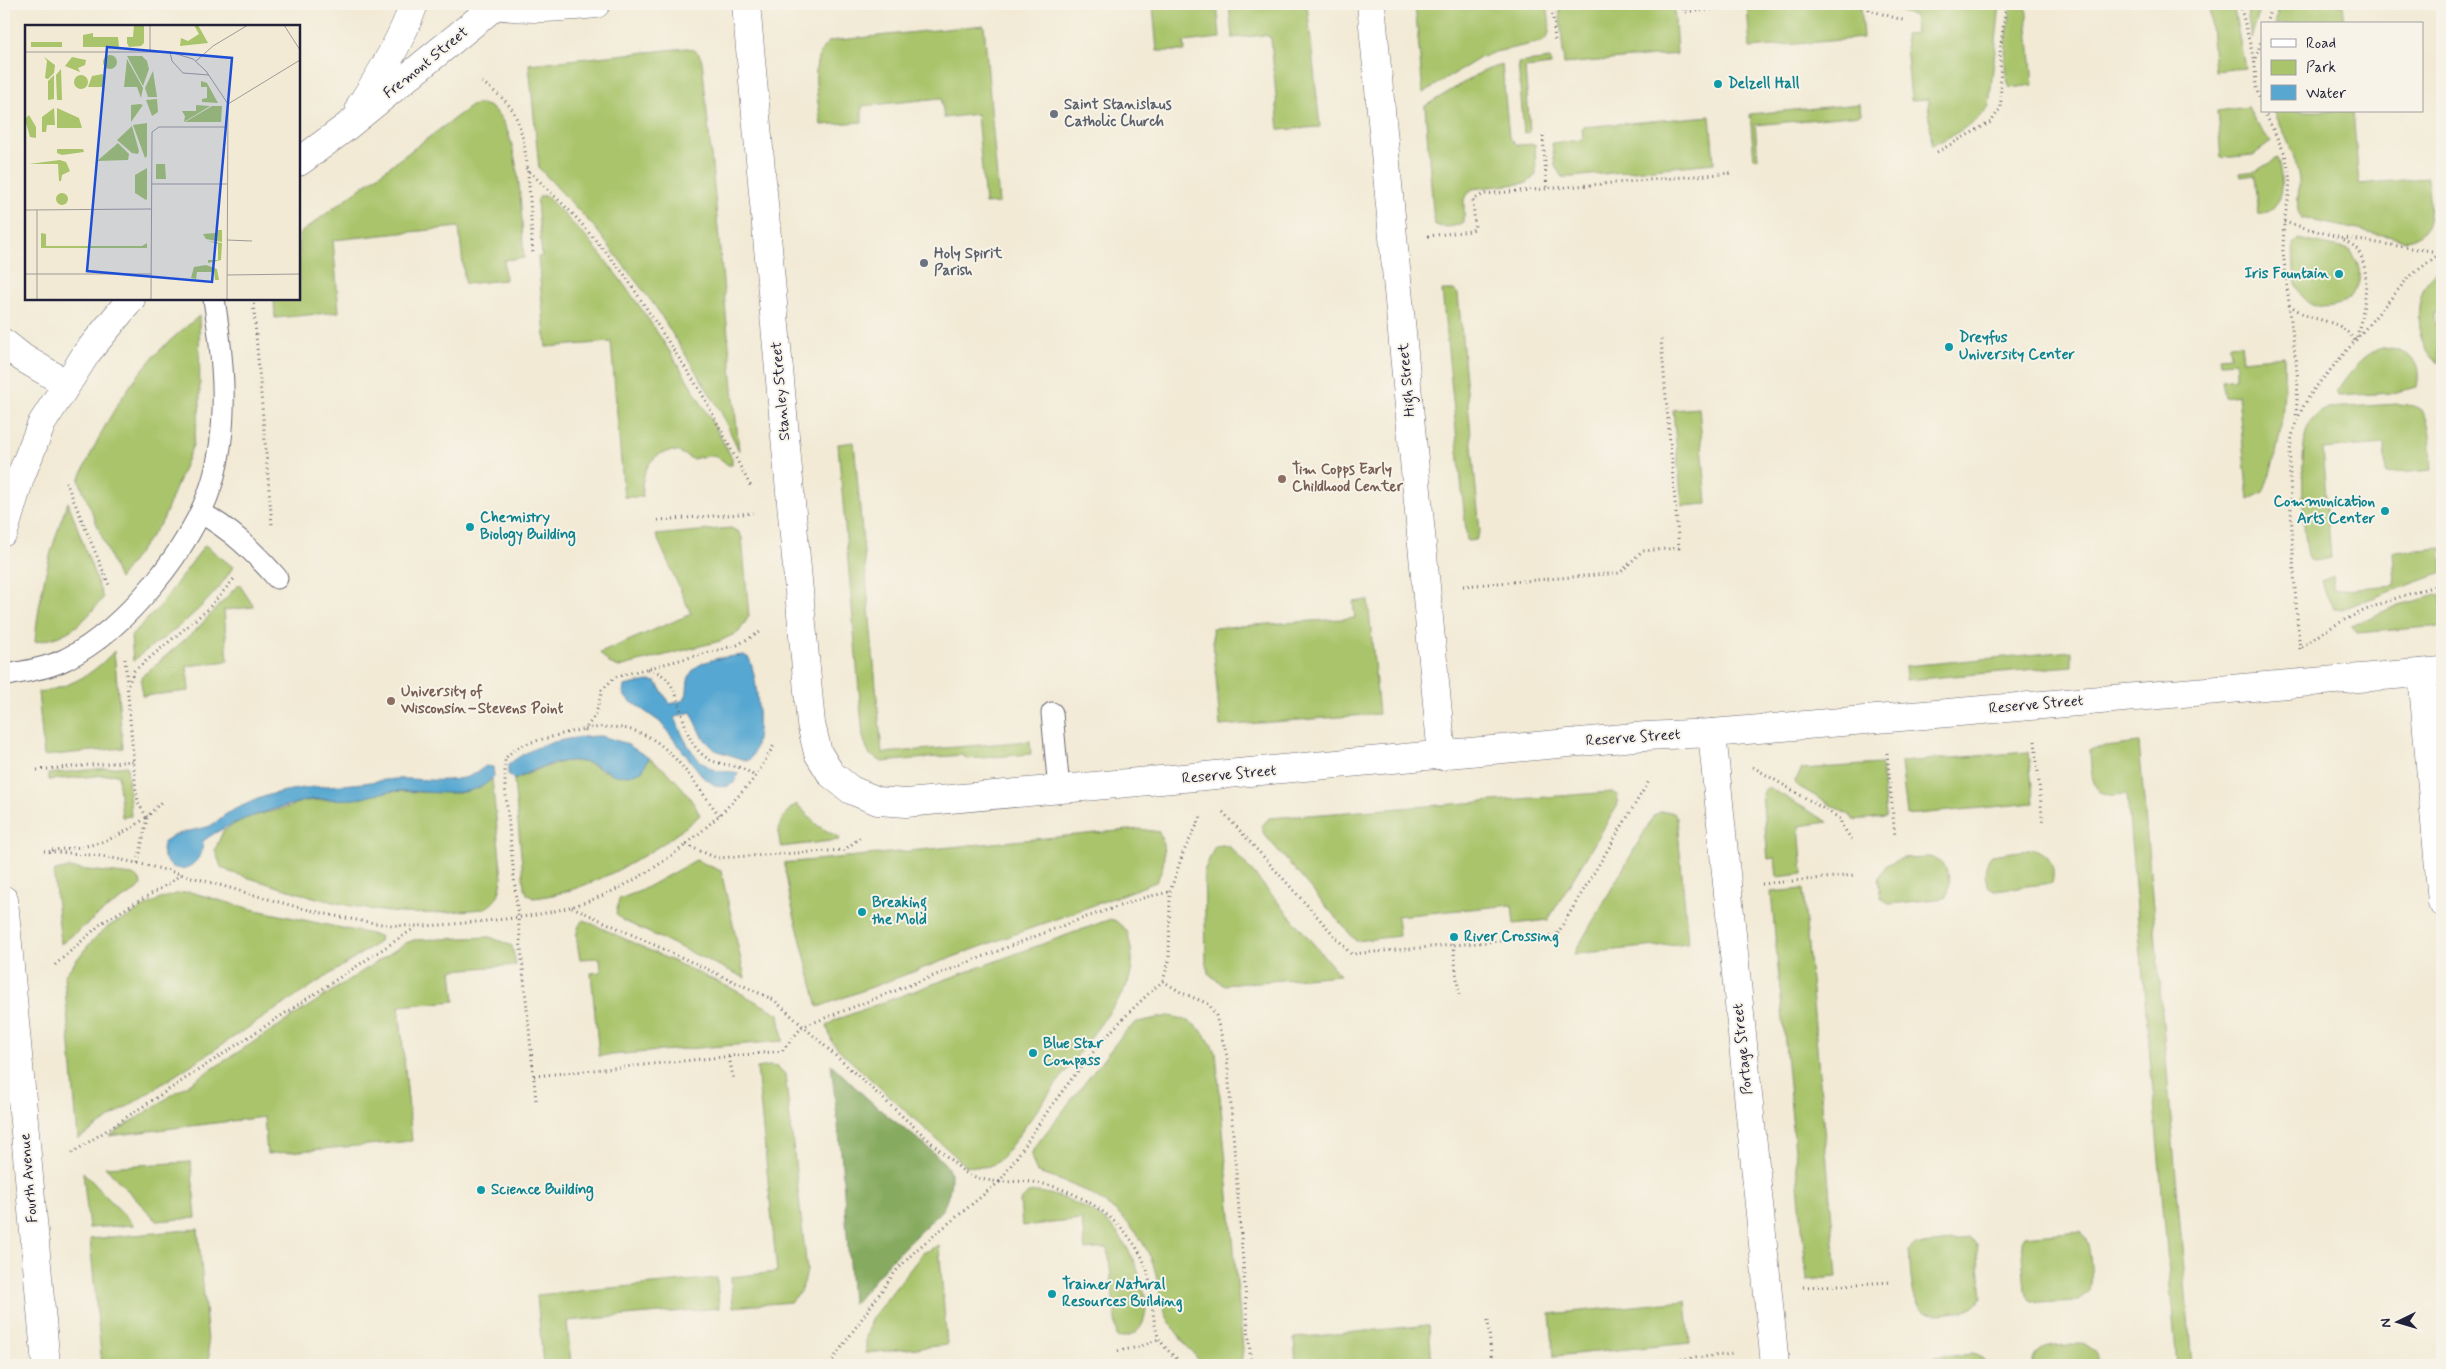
<svg xmlns="http://www.w3.org/2000/svg" width="2446" height="1369" font-family="Mynerve,sans-serif">
<style>
.green{fill:#a9c46b;stroke:#667353}
.forest{fill:#86aa5f;stroke:#54664d}
.water{fill:#57a7d1;stroke:#3c6486}
.lines{fill:none;stroke-linecap:round;stroke-linejoin:round}
.service-casing{stroke:#6b6871;stroke-width:23}
.minor-casing{stroke:#6b6871;stroke-width:29}
.tertiary-casing{stroke:#6b6871;stroke-width:29}
.path{stroke:#6b6871;stroke-width:3;stroke-dasharray:1 4;stroke-linecap:butt}
.service{stroke:#fff;stroke-width:21}
.minor{stroke:#fff;stroke-width:28}
.tertiary{stroke:#fff;stroke-width:28}
.culture-dot{fill:#0f9aa8;stroke:#f7f3e8;stroke-width:2}
.worship-dot{fill:#6b7280;stroke:#f7f3e8;stroke-width:2}
.education-dot{fill:#8d6e63;stroke:#f7f3e8;stroke-width:2}
.labels{text-anchor:middle;dominant-baseline:central;stroke-width:4;stroke-linejoin:round;paint-order:stroke}
.street-label{font-size:15px;fill:#22223b;stroke:#f7f3e8}
.culture-label{font-size:15px;font-weight:bold;fill:#0d838f;stroke:#f7f3e8;text-anchor:start}
.worship-label{font-size:15px;font-weight:bold;fill:#5b616d;stroke:#f7f3e8;text-anchor:start}
.education-label{font-size:15px;font-weight:bold;fill:#785e54;stroke:#f7f3e8;text-anchor:start}
.inset-road{fill:none;stroke:#9f9a97;stroke-width:1}
.view{fill:#1d4ed8;fill-opacity:0.15;stroke:#1d4ed8;stroke-width:2.5}
.inset-edge{fill:none;stroke:#22223b;stroke-width:2.5}
</style>
<rect width="100%" height="100%" fill="#f7f3e8"/>
<filter id="ink" filterUnits="userSpaceOnUse"><feTurbulence type="fractalNoise" baseFrequency=".02" numOctaves="2"/><feDisplacementMap in="SourceGraphic" scale="10" xChannelSelector="R" yChannelSelector="G"/><feConvolveMatrix kernelMatrix="1 2 1 2 8 2 1 2 1" color-interpolation-filters="sRGB"/></filter>
<filter id="wash" filterUnits="userSpaceOnUse"><feTurbulence type="fractalNoise" baseFrequency=".0096" numOctaves="4" result="noise"/><feDisplacementMap in="SourceGraphic" scale="20" xChannelSelector="R" yChannelSelector="G"/><feGaussianBlur stdDeviation="1.12" result="paint"/><feColorMatrix in="noise" values="0 0 0 0 0 0 0 0 0 0 0 0 0 0 0 0 0 1.4 0 .05"/><feComposite in="paint" operator="in"/></filter>
<g filter="url(#wash)">
<rect width="100%" height="100%" fill="#f2ead5"/>
<!-- green -->
<g class="green">
<path d="M 1170,4 L 1217,4 L 1220,38 L 1184,42 L 1185,51 L 1157,51 L 1153,5 Z"/>
<path d="M 1229,4 L 1307,4 L 1320,127 L 1279,130 L 1271,38 L 1265,35 L 1232,38 Z"/>
<path d="M 1415,4 L 1547,4 C 1548,16 1555,37 1541,42 L 1495,52 L 1480,58 L 1423,93 Z"/>
<path d="M 1559,4 L 1674,4 L 1677,54 L 1564,64 Z"/>
<path d="M 1747,4 L 1861,4 L 1863,38 L 1750,48 Z"/>
<path d="M 1880,4 L 2000,4 L 1989,106 C 1976,125 1952,135 1932,146 L 1928,99 L 1911,100 L 1905,34 L 1916,33 L 1914,16 Z"/>
<path d="M 2011,4 L 2026,4 L 2033,85 L 2010,88 C 1999,62 2009,31 2011,4 Z"/>
<path d="M 2209,4 L 2233,4 L 2245,68 L 2215,71 Z"/>
<path d="M 2246,4 L 2262,4 L 2251,38 Z"/>
<path d="M 2280,4 L 2343,4 L 2345,24 L 2274,24 Z"/>
<path d="M 984,25 L 999,203 L 985,204 L 977,114 L 944,118 L 941,98 L 862,106 L 862,122 L 821,125 C 819,100 806,58 830,41 Z"/>
<path d="M 687,48 C 700,50 702,57 703,70 L 739,451 L 720,410 L 655,306 L 595,228 L 539,168 L 529,64 Z"/>
<path d="M 1550,59 L 1551,65 L 1525,68 L 1530,132 L 1524,133 L 1518,63 Z"/>
<path d="M 1502,65 L 1509,137 L 1517,145 L 1535,144 L 1536,175 L 1527,183 L 1472,189 L 1464,199 L 1464,222 C 1457,227 1441,229 1434,224 L 1425,106 L 1483,71 Z"/>
<path d="M 478,104 C 523,103 521,226 524,258 L 504,260 L 505,280 L 465,284 L 459,227 L 333,240 L 339,312 L 275,318 L 274,299 L 299,299 L 299,234 L 471,106 Z"/>
<path d="M 1860,104 L 1861,115 L 1755,125 L 1758,158 L 1754,159 L 1750,114 Z"/>
<path d="M 2248,107 L 2255,121 L 2271,142 L 2253,155 L 2221,158 L 2217,111 Z"/>
<path d="M 2274,111 L 2353,111 L 2359,184 L 2427,178 C 2429,201 2437,236 2406,240 L 2301,218 C 2294,209 2300,191 2299,180 C 2296,154 2284,135 2274,111 Z"/>
<path d="M 1710,116 L 1714,163 L 1571,177 L 1562,177 L 1555,166 L 1552,143 L 1583,140 L 1582,127 Z"/>
<path d="M 2277,158 C 2284,179 2285,210 2259,215 L 2255,175 L 2241,177 L 2240,173 L 2256,171 Z"/>
<path d="M 540,196 L 546,196 L 549,199 C 566,217 584,234 599,252 C 650,316 693,386 732,458 L 732,465 L 728,465 C 719,457 714,454 701,457 C 700,457 694,459 693,459 C 686,457 681,451 672,451 C 649,452 639,477 643,497 L 624,497 L 611,342 L 546,347 L 538,257 L 542,256 L 537,202 Z"/>
<path d="M 2298,239 L 2350,250 C 2385,298 2313,329 2297,287 C 2293,274 2294,257 2293,244 Z"/>
<path d="M 2442,267 L 2442,312 L 2435,313 L 2439,363 C 2410,346 2412,282 2442,267 Z"/>
<path d="M 1442,290 L 1454,290 L 1458,294 L 1480,532 L 1476,540 L 1467,541 Z"/>
<path d="M 199,316 L 200,405 L 193,445 L 163,520 L 119,579 L 79,480 C 99,434 123,388 159,351 C 171,339 186,327 199,316 Z"/>
<path d="M 2241,344 L 2243,360 L 2284,356 C 2285,404 2282,447 2263,492 L 2248,500 L 2238,395 L 2225,397 L 2222,380 L 2236,378 L 2236,362 L 2221,363 L 2220,357 L 2230,356 L 2229,345 Z"/>
<path d="M 2382,348 C 2407,350 2423,360 2417,387 L 2393,393 L 2338,396 L 2336,392 C 2347,375 2363,354 2382,348 Z"/>
<path d="M 2399,404 C 2406,405 2416,405 2422,411 C 2432,421 2431,456 2432,470 L 2386,474 L 2384,444 L 2322,449 L 2331,558 L 2313,561 L 2309,559 C 2302,538 2300,448 2307,429 C 2310,420 2319,412 2328,408 Z"/>
<path d="M 1699,408 L 1707,504 L 1682,506 L 1673,410 Z"/>
<path d="M 854,442 L 882,753 L 1030,741 L 1031,754 L 968,759 L 962,755 L 893,761 L 882,762 L 869,754 L 863,737 L 838,444 Z"/>
<path d="M 68,502 L 103,598 C 82,624 69,637 35,642 C 39,593 50,548 68,502 Z"/>
<path d="M 731,528 L 740,533 L 742,538 L 749,616 L 739,632 L 720,641 L 619,667 L 609,663 L 600,653 L 691,614 L 656,535 Z"/>
<path d="M 205,545 L 233,567 C 218,592 196,613 173,631 C 159,642 145,650 133,661 L 131,636 L 159,607 Z"/>
<path d="M 2442,548 L 2442,573 L 2342,609 L 2334,609 L 2326,595 L 2322,581 L 2333,576 L 2333,590 L 2395,585 L 2393,552 Z"/>
<path d="M 239,584 L 254,607 L 224,610 L 228,661 L 187,666 L 189,691 L 142,696 L 141,677 L 196,630 Z"/>
<path d="M 2442,594 L 2442,626 L 2357,633 L 2351,626 L 2398,605 Z"/>
<path d="M 1368,600 L 1379,714 L 1220,726 L 1212,628 L 1355,618 L 1353,602 Z"/>
<path d="M 114,651 L 123,748 L 44,756 L 38,692 C 69,688 94,674 114,651 Z"/>
<path d="M 2072,651 L 2072,666 L 1906,680 L 1905,666 Z"/>
<path d="M 2139,743 L 2192,1365 L 2177,1365 L 2127,794 C 2121,794 2113,796 2107,795 C 2089,792 2091,762 2090,749 Z"/>
<path d="M 2028,752 L 2034,803 L 1907,815 L 1901,762 Z"/>
<path d="M 649,758 C 672,774 687,790 700,815 C 661,850 586,894 533,898 L 527,894 L 524,886 L 514,780 L 539,769 L 569,760 L 588,763 L 603,771 L 642,771 Z"/>
<path d="M 1881,764 L 1886,817 L 1853,820 L 1852,817 L 1796,785 L 1795,781 L 1802,769 Z"/>
<path d="M 127,766 L 131,816 L 122,817 L 118,774 L 49,780 L 48,774 Z"/>
<path d="M 492,779 L 502,878 C 500,893 498,902 483,909 C 457,911 429,915 402,913 C 343,909 286,889 230,872 L 221,867 L 215,850 L 223,831 L 245,818 L 290,807 L 302,801 L 362,798 L 384,791 L 459,793 L 475,788 Z"/>
<path d="M 1766,788 L 1770,788 L 1828,822 L 1799,826 L 1803,874 L 1777,877 L 1775,858 L 1768,859 L 1762,794 Z"/>
<path d="M 1612,792 L 1618,795 L 1616,808 L 1548,920 L 1514,924 L 1512,905 L 1397,916 L 1399,936 L 1356,941 L 1264,834 L 1261,827 L 1269,818 Z"/>
<path d="M 795,805 L 798,805 L 818,826 L 840,838 L 839,840 L 781,847 C 776,830 780,816 795,805 Z"/>
<path d="M 1660,812 L 1674,812 L 1677,818 L 1688,943 L 1574,954 L 1654,815 Z"/>
<path d="M 1139,829 L 1159,832 C 1166,848 1166,867 1156,882 L 818,1007 L 790,899 L 784,863 Z"/>
<path d="M 1223,845 L 1230,847 L 1243,861 L 1340,975 L 1223,985 L 1208,973 L 1206,961 L 1204,871 L 1215,846 Z"/>
<path d="M 2033,849 C 2050,852 2056,867 2052,883 L 1995,890 L 1989,887 C 1983,877 1984,863 1992,855 Z"/>
<path d="M 1931,857 C 1948,863 1955,883 1945,898 L 1890,904 L 1881,898 L 1878,879 L 1886,865 L 1903,858 Z"/>
<path d="M 696,860 L 721,871 L 745,978 L 622,920 L 616,914 L 619,899 L 640,891 Z"/>
<path d="M 69,868 L 133,875 L 140,880 L 141,885 L 137,890 L 106,909 L 61,944 L 54,877 L 55,871 Z"/>
<path d="M 1803,889 L 1837,1277 L 1807,1280 L 1771,892 Z"/>
<path d="M 190,892 L 251,909 L 380,936 L 379,942 L 78,1139 L 64,976 C 78,959 92,937 112,924 C 117,921 124,920 130,916 C 149,903 166,894 190,892 Z"/>
<path d="M 584,920 L 733,989 L 779,1014 L 783,1041 L 599,1056 L 591,973 L 601,972 L 600,958 L 580,959 C 578,946 572,929 584,920 Z"/>
<path d="M 1108,920 L 1116,921 L 1127,931 C 1135,962 1135,976 1116,1003 L 1010,1147 C 996,1166 991,1169 966,1166 L 843,1054 L 832,1042 L 827,1026 L 835,1020 Z"/>
<path d="M 490,937 L 512,946 L 516,965 L 452,970 L 455,1001 L 399,1006 L 412,1141 L 267,1154 L 264,1117 L 109,1136 L 406,943 L 414,940 Z"/>
<path d="M 1169,1016 C 1195,1020 1204,1030 1216,1053 L 1243,1349 L 1241,1365 L 1203,1365 C 1191,1351 1177,1335 1168,1319 C 1160,1304 1159,1284 1154,1267 C 1137,1215 1087,1186 1037,1173 L 1031,1156 L 1034,1148 L 1123,1034 L 1137,1022 Z"/>
<path d="M 770,1066 L 778,1067 L 785,1074 L 807,1270 C 805,1283 801,1294 790,1302 L 733,1307 L 731,1277 L 777,1272 L 757,1068 Z"/>
<path d="M 191,1162 L 196,1218 L 157,1221 L 105,1167 Z"/>
<path d="M 83,1172 L 134,1225 L 89,1228 Z"/>
<path d="M 1039,1192 C 1065,1196 1091,1208 1111,1226 C 1130,1244 1163,1312 1135,1333 C 1130,1337 1123,1337 1117,1338 L 1108,1248 L 1085,1250 L 1082,1220 L 1022,1226 L 1020,1201 L 1028,1193 Z"/>
<path d="M 198,1229 L 210,1365 L 102,1365 L 90,1239 Z"/>
<path d="M 2081,1231 C 2091,1239 2093,1280 2090,1292 L 2078,1301 L 2039,1303 L 2031,1300 L 2025,1290 L 2021,1241 L 2024,1236 Z"/>
<path d="M 1970,1239 L 1977,1245 L 1982,1297 C 1976,1308 1969,1311 1957,1312 C 1948,1313 1938,1315 1929,1313 C 1909,1309 1911,1267 1909,1250 L 1914,1245 Z"/>
<path d="M 939,1245 L 947,1345 L 866,1353 L 866,1338 L 871,1319 L 923,1253 Z"/>
<path d="M 717,1278 L 719,1308 L 567,1321 L 571,1365 L 543,1365 L 537,1295 Z"/>
<path d="M 1686,1301 L 1690,1343 L 1554,1356 L 1550,1314 Z"/>
<path d="M 1429,1325 L 1432,1365 L 1296,1365 L 1294,1338 Z"/>
<path d="M 2085,1344 L 2095,1351 L 2099,1365 L 2033,1365 C 2031,1340 2068,1345 2085,1344 Z"/>
<path d="M 1973,1353 L 1979,1355 L 1988,1365 L 1924,1365 L 1933,1357 Z"/>
</g>
<!-- forest -->
<path class="forest" d="M 831,1064 C 847,1079 862,1094 878,1108 C 892,1120 946,1158 950,1172 C 953,1183 948,1198 943,1209 L 890,1261 L 856,1302 L 852,1303 L 841,1152 Z"/>
<!-- water -->
<g class="water">
<path d="M 744,655 L 749,658 C 758,677 765,748 748,761 L 715,750 L 704,739 L 691,712 L 675,717 C 682,736 693,761 715,770 C 721,772 731,771 738,773 L 735,782 L 726,787 L 715,785 L 704,778 L 660,722 L 626,698 L 623,692 L 624,686 L 648,681 L 656,682 L 670,704 L 684,700 C 689,692 686,685 689,677 C 696,658 727,657 744,655 Z"/>
<path d="M 601,736 L 625,743 L 649,758 L 642,771 C 612,782 613,771 588,763 C 564,756 535,768 514,780 L 508,774 L 508,765 C 534,743 568,737 601,736 Z"/>
<path d="M 486,766 L 493,767 L 494,776 C 475,802 426,790 399,791 C 386,791 375,795 362,798 C 342,802 320,796 301,802 C 267,811 232,820 203,841 C 203,868 174,879 164,857 C 152,832 198,831 210,826 C 217,822 222,816 228,813 C 236,808 245,805 253,801 C 284,787 320,787 353,784 C 367,783 381,780 395,779 C 417,778 441,783 463,778 C 471,777 480,770 486,766 Z"/>
</g>
</g>
<g filter="url(#ink)">
<g class="lines">
<defs>
<g id="service">
<path d="M 201,513 C 231,529 255,553 277,578"/>
<path d="M 4,676 C 24,671 47,669 66,659 C 125,630 193,546 212,483 C 230,425 223,357 214,299"/>
<path d="M 1052,713 L 1059,790"/>
</g>
<g id="minor">
<path d="M 746,4 L 811,724 L 818,753 L 831,774 L 851,790 L 878,801 L 906,803 L 1646,736 L 1712,733 L 2442,671"/>
<path d="M 1371,4 L 1442,756"/>
<path d="M 360,106 C 382,73 401,41 414,4"/>
<path d="M 299,162 L 345,128 L 496,5 C 530,11 562,7 596,4"/>
<path d="M 4,343 L 23,358 L 67,384 L 86,354 L 131,299"/>
<path d="M 2422,673 L 2442,902"/>
<path d="M 1712,733 L 1775,1365"/>
</g>
<g id="tertiary">
<path d="M 4,532 L 20,478 L 42,423 L 67,384"/>
<path d="M 4,900 L 46,1365"/>
</g>
</defs>
<!-- service casing -->
<use href="#service" class="service-casing"/>
<!-- minor casing -->
<use href="#minor" class="minor-casing"/>
<!-- tertiary casing -->
<use href="#tertiary" class="tertiary-casing"/>
<!-- path -->
<g class="path">
<path d="M 1552,4 L 1555,43"/>
<path d="M 1683,4 L 1684,12 L 1738,7 L 1738,4"/>
<path d="M 1868,4 L 1869,10 L 1906,21"/>
<path d="M 2240,4 L 2255,64 L 2256,87 L 2262,107"/>
<path d="M 2266,24 L 2272,4"/>
<path d="M 2255,63 L 2262,37"/>
<path d="M 482,82 C 492,90 503,97 511,108 C 531,136 530,219 533,255"/>
<path d="M 2264,111 L 2285,154 L 2290,176 L 2289,195 L 2284,222 L 2283,251 L 2298,381 L 2296,418"/>
<path d="M 1543,136 L 1547,189"/>
<path d="M 1937,152 L 1991,122 L 2001,107 L 2000,52 L 2006,4"/>
<path d="M 526,168 L 574,215 L 624,274 L 701,392 L 751,487"/>
<path d="M 2284,222 L 2338,237 L 2438,252"/>
<path d="M 1428,236 L 1471,231 L 1475,228 L 1473,200 L 1484,194 L 1731,173"/>
<path d="M 2344,240 C 2349,243 2356,246 2359,252 C 2373,277 2362,315 2356,341"/>
<path d="M 253,299 L 272,525"/>
<path d="M 2289,305 C 2296,309 2303,315 2311,317 C 2333,324 2341,322 2356,342"/>
<path d="M 66,482 L 109,585"/>
<path d="M 658,520 L 753,513"/>
<path d="M 1463,586 L 1620,573 L 1642,551 L 1679,548 L 1661,339"/>
<path d="M 2302,647 C 2345,614 2390,599 2442,584"/>
<path d="M 2300,649 C 2295,602 2293,555 2291,508 C 2291,487 2288,464 2291,443 C 2294,422 2303,405 2315,388 L 2409,277 L 2442,252"/>
<path d="M 125,659 L 136,791 L 139,805 L 147,817 L 163,800"/>
<path d="M 648,669 C 682,676 678,717 692,742 C 712,774 733,757 754,776"/>
<path d="M 128,685 L 134,671 L 207,610 L 234,579"/>
<path d="M 584,731 L 596,714 L 602,690 L 615,677 L 737,645 L 762,631"/>
<path d="M 2035,741 L 2043,825"/>
<path d="M 1887,753 L 1895,837"/>
<path d="M 1753,767 L 1841,819 L 1841,824 L 1852,840"/>
<path d="M 37,770 L 133,761"/>
<path d="M 1223,812 L 1351,954 L 1556,936 L 1649,781"/>
<path d="M 686,845 L 717,858 L 844,850 L 861,837"/>
<path d="M 52,850 C 93,847 113,842 147,817"/>
<path d="M 44,851 C 66,853 90,854 112,858 C 203,875 290,912 382,924 C 414,928 444,925 475,922 C 507,919 539,916 570,907 C 641,887 703,836 751,782 C 760,771 767,757 774,745"/>
<path d="M 138,863 L 147,818"/>
<path d="M 1762,884 L 1855,875"/>
<path d="M 572,907 L 774,1000 L 964,1172 L 980,1179 L 999,1182 L 916,1250 L 895,1272 L 829,1365"/>
<path d="M 1453,944 L 1459,996"/>
<path d="M 55,965 L 103,922 L 170,883 L 181,874"/>
<path d="M 1163,981 L 1169,961 L 1170,892 L 1183,853 L 1202,815"/>
<path d="M 729,1057 L 734,1081"/>
<path d="M 534,1076 L 782,1051 L 802,1027 L 1075,921 L 1146,897 L 1170,892"/>
<path d="M 536,1100 L 505,786 L 505,759 C 517,743 537,741 555,736 C 650,709 667,746 719,815"/>
<path d="M 72,1153 L 415,928"/>
<path d="M 999,1182 C 1020,1154 1037,1125 1058,1097 C 1089,1055 1123,1015 1163,981 L 1182,993 L 1209,1004 L 1216,1016 L 1227,1056 L 1251,1365"/>
<path d="M 999,1182 C 1011,1182 1025,1180 1038,1183 C 1083,1190 1135,1227 1148,1273 C 1152,1289 1152,1328 1160,1340 C 1166,1350 1176,1358 1184,1365"/>
<path d="M 1803,1287 L 1892,1282"/>
<path d="M 1488,1320 L 1492,1365"/>
<path d="M 1118,1351 L 1139,1347 L 1159,1339"/>
<path d="M 1626,1365 L 1733,1354"/>
</g>
<!-- service -->
<use href="#service" class="service"/>
<!-- minor -->
<use href="#minor" class="minor"/>
<!-- tertiary -->
<use href="#tertiary" class="tertiary"/>
</g>
</g>
<!-- markers -->
<g class="culture-dot">
<circle cx="1718" cy="84" r="5"/>
<circle cx="2339" cy="274" r="5"/>
<circle cx="1949" cy="347" r="5"/>
<circle cx="2385" cy="511" r="5"/>
<circle cx="470" cy="527" r="5"/>
<circle cx="862" cy="912" r="5"/>
<circle cx="1454" cy="937" r="5"/>
<circle cx="1033" cy="1053" r="5"/>
<circle cx="481" cy="1190" r="5"/>
<circle cx="1052" cy="1294" r="5"/>
</g>
<g class="worship-dot">
<circle cx="1054" cy="114" r="5"/>
<circle cx="924" cy="263" r="5"/>
</g>
<g class="education-dot">
<circle cx="1282" cy="479" r="5"/>
<circle cx="391" cy="701" r="5"/>
</g>
<g class="labels">
<!-- street labels -->
<g class="street-label">
<text transform="translate(426 63) rotate(-39)">Fremont Street</text>
<text transform="translate(1407 380) rotate(-95)">High Street</text>
<text transform="translate(781 391) rotate(-95)">Stanley Street</text>
<text transform="translate(2036 705) rotate(-5)">Reserve Street</text>
<text transform="translate(1633 738) rotate(-4)">Reserve Street</text>
<text transform="translate(1229 775) rotate(-5)">Reserve Street</text>
<text transform="translate(1743 1049) rotate(-96)">Portage Street</text>
<text transform="translate(29 1178) rotate(-95)">Fourth Avenue</text>
</g>
<!-- culture labels -->
<g class="culture-label">
<text x="1728" y="84">Delzell Hall</text>
<text x="2329" y="274" text-anchor="end">Iris Fountain</text>
<text x="1959" y="338">Dreyfus<tspan x="1959" dy="17">University Center</tspan></text>
<text x="2375" y="502" text-anchor="end">Communication<tspan x="2375" dy="17">Arts Center</tspan></text>
<text x="480" y="518">Chemistry<tspan x="480" dy="17">Biology Building</tspan></text>
<text x="872" y="903">Breaking<tspan x="872" dy="17">the Mold</tspan></text>
<text x="1464" y="937">River Crossing</text>
<text x="1043" y="1044">Blue Star<tspan x="1043" dy="17">Compass</tspan></text>
<text x="491" y="1190">Science Building</text>
<text x="1062" y="1285">Trainer Natural<tspan x="1062" dy="17">Resources Building</tspan></text>
</g>
<!-- worship labels -->
<g class="worship-label">
<text x="1064" y="105">Saint Stanislaus<tspan x="1064" dy="17">Catholic Church</tspan></text>
<text x="934" y="254">Holy Spirit<tspan x="934" dy="17">Parish</tspan></text>
</g>
<!-- education labels -->
<g class="education-label">
<text x="1292" y="470">Tim Copps Early<tspan x="1292" dy="17">Childhood Center</tspan></text>
<text x="401" y="692">University of<tspan x="401" dy="17">Wisconsin–Stevens Point</tspan></text>
</g>
</g>
<!-- overview -->
<g transform="translate(25 25)">
<rect width="275" height="275" fill="#f2ead5"/>
<path d="M 109,0 L 119,0 L 119,18 L 116,21 L 104,22 L 102,18 L 102,12 L 108,12 ZM 169,0 L 173,0 L 183,18 L 155,21 L 156,13 L 163,16 L 174,9 ZM 68,8 L 68,12 L 93,12 L 94,22 L 58,22 L 58,10 ZM 6,17 L 37,17 L 37,22 L 6,22 ZM78 37a7 7 0 1 1 14 0a7 7 0 1 1-14 0ZM 102,31 L 117,31 L 122,36 L 124,44 L 118,61 ZM 19,32 L 30,40 L 29,48 L 23,54 L 20,53 L 22,36 ZM 47,32 L 61,35 L 60,40 L 53,43 L 55,47 L 40,41 ZM 102,34 L 118,63 L 116,73 L 112,62 L 99,62 ZM 36,44 L 37,75 L 32,75 L 31,50 ZM 128,46 L 132,72 L 123,72 L 120,63 ZM 78,49 L 78,62 L 63,62 L 67,51 ZM 29,50 L 29,74 L 23,75 L 23,56 ZM49 57a7 7 0 1 1 14 0a7 7 0 1 1-14 0ZM 176,56 L 182,58 L 193,78 L 177,77 L 177,74 L 182,73 L 182,62 L 176,62 ZM 132,74 L 133,87 L 127,91 L 121,75 ZM 115,79 L 118,80 L 106,97 L 106,80 ZM 171,80 L 185,81 L 159,97 L 160,91 L 157,86 L 171,86 ZM 187,81 L 197,81 L 196,97 L 160,97 ZM 29,83 L 30,100 L 22,100 L 21,107 L 17,107 L 17,92 ZM 32,83 L 54,93 L 57,103 L 32,103 ZM 4,90 L 11,102 L 11,113 L 5,112 L 0,94 ZM 122,98 L 122,131 L 120,133 L 108,100 ZM 107,101 L 114,126 L 113,129 L 107,128 L 92,115 ZM 93,118 L 104,129 L 103,135 L 72,136 ZM 32,124 L 58,124 L 59,127 L 37,130 L 32,128 ZM 35,135 L 41,137 L 45,146 L 37,150 L 36,156 L 34,156 L 33,139 L 4,139 ZM 131,139 L 140,139 L 141,154 L 131,154 ZM 122,143 L 122,174 L 121,175 L 110,168 L 110,150 ZM31 174a6 6 0 1 1 12 0a6 6 0 1 1-12 0ZM 192,205 L 197,205 L 197,217 L 181,214 L 178,209 L 190,208 ZM 16,208 L 21,209 L 21,221 L 117,221 L 122,218 L 122,223 L 16,223 ZM 183,216 L 197,218 L 196,235 L 183,238 L 183,235 L 193,235 L 193,219 ZM 181,240 L 192,244 L 194,255 L 190,255 L 189,247 L 172,247 L 171,254 L 166,253 L 169,242 Z" fill="#a9c46b"/>
<path class="inset-road" d="M 125,0 L 125,27M 259,0 L 275,25M 0,27 L 145,27 L 168,34 L 181,46 L 203,79 L 202,275M 145,27 L 147,36 L 158,48 L 184,50M 171,36 L 188,21 L 223,0M 203,79 L 275,35M 126,159 L 202,159M 0,185 L 126,184M 12,185 L 12,275M 202,215 L 227,216M 0,249 L 126,249M 202,250 L 275,249M 126,275 L 127,107 L 134,102 L 202,102"/>
<path class="view" d="M 82,22 L 207,33 L 187,257 L 62,246 Z"/>
<rect width="275" height="275" class="inset-edge"/>
</g>
<!-- margin -->
<rect width="2446" height="1369" fill="none" stroke="#f7f3e8" stroke-width="20"/>
<!-- legend -->
<rect x="2261" y="22" width="162" height="90" fill="#f7f3e8" stroke="#a29fa3"/>
<rect x="2271" y="39" width="25" height="8" fill="#ffffff" stroke="#a29fa3"/>
<text x="2306" y="48" font-size="15" fill="#22223b">Road</text>
<rect x="2271" y="60" width="25" height="15" fill="#a9c46b" stroke="#a29fa3"/>
<text x="2306" y="72" font-size="15" fill="#22223b">Park</text>
<rect x="2271" y="85" width="25" height="15" fill="#57a7d1" stroke="#a29fa3"/>
<text x="2306" y="98" font-size="15" fill="#22223b">Water</text>
<!-- north arrow -->
<g transform="translate(2398 1322) rotate(265)" stroke="#f7f3e8" stroke-width="4" paint-order="stroke">
<path d="M0-4L9 19L0 12L-9 19Z" fill="#22223b"/>
<text y="-8" font-size="14" font-weight="bold" text-anchor="middle" fill="#22223b">N</text>
</g>
</svg>
